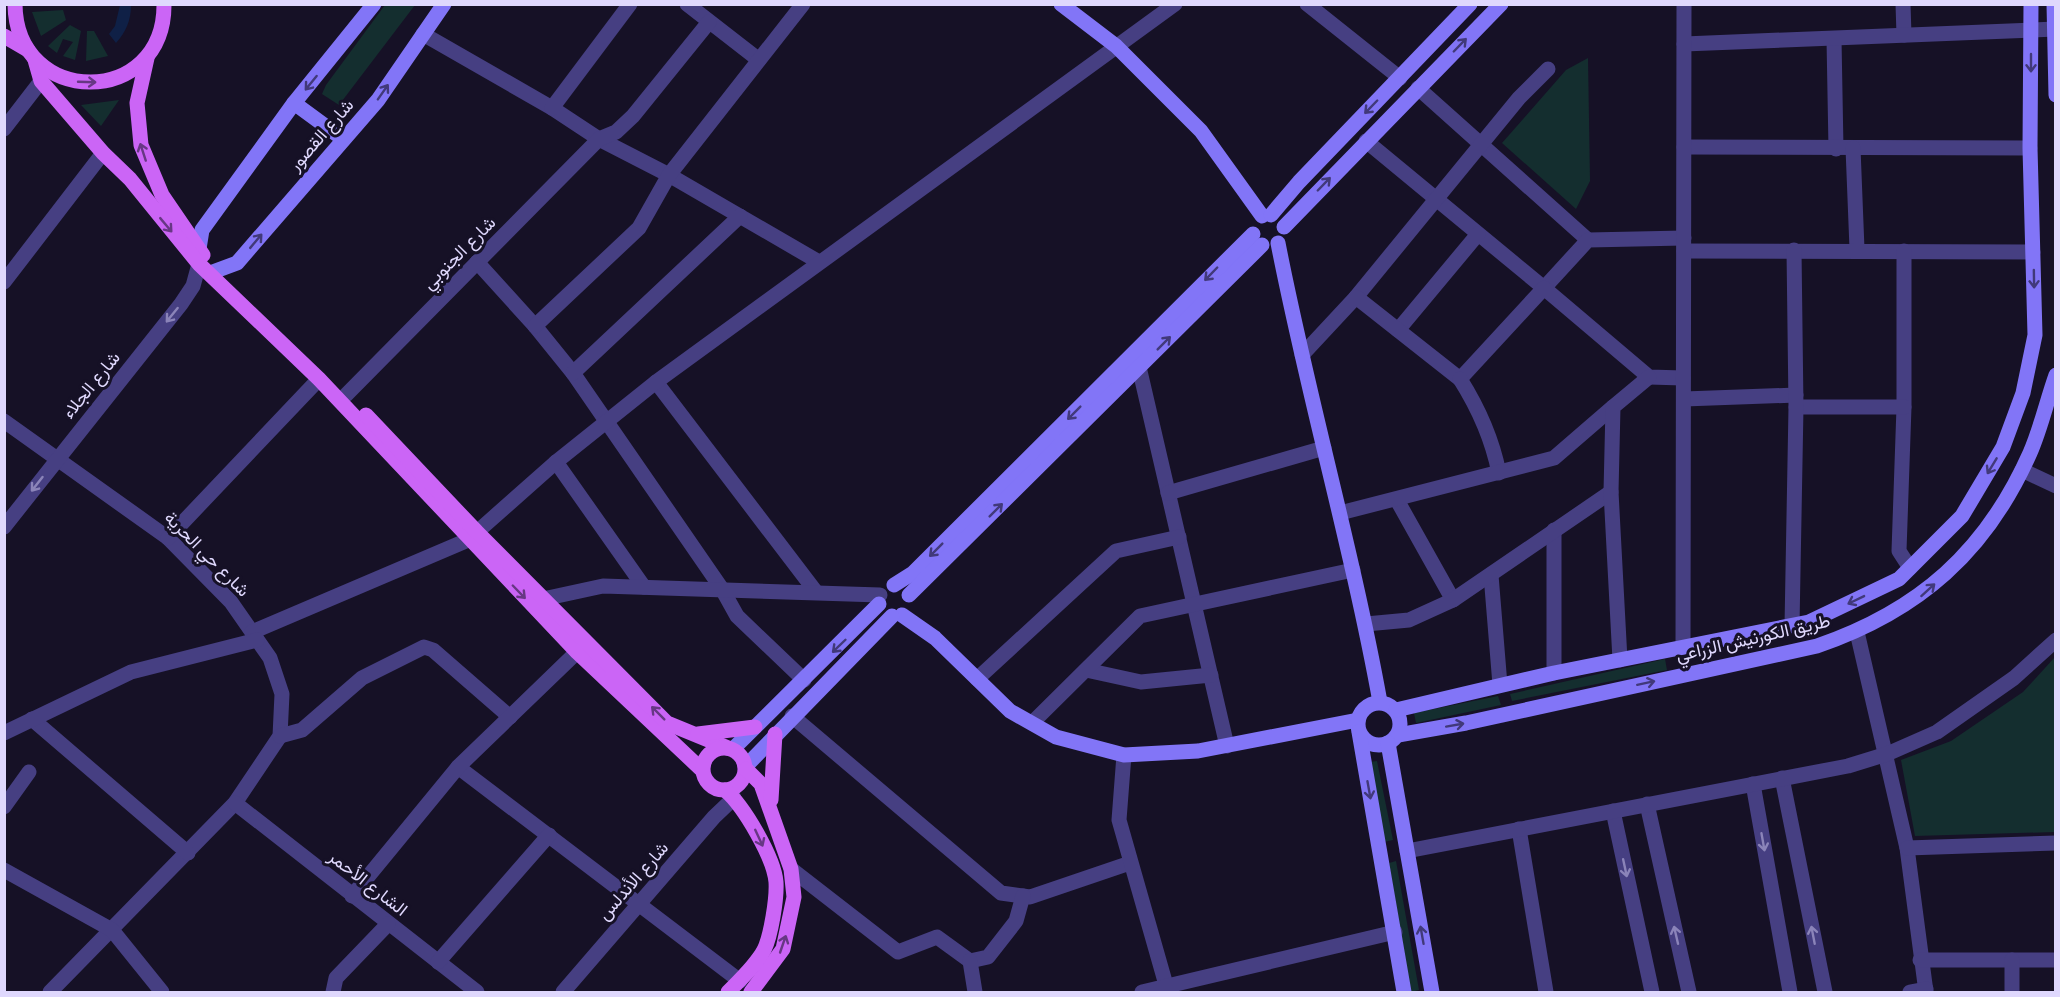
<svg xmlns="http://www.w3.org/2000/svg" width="2060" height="997" font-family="Cabin,Vazirmatn,sans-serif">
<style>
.green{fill:#142e2f}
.water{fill:#0f2046}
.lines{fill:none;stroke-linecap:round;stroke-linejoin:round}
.street{stroke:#463f82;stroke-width:15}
.secondary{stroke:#8275f7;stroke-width:15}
.primary{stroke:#cb65f6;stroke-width:15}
.oneway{stroke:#41397a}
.oneway2{stroke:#673784}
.oneway3{stroke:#8b84b9}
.labels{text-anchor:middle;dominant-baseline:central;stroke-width:6;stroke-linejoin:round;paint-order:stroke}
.street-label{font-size:18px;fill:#dfd8fd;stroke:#161126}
</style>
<rect width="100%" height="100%" fill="#161126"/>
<!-- green -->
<g class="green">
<path d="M 385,5 L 415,5 L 339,105 L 322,94 L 326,85 Z"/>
<path d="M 63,10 L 66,20 L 41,36 L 32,12 Z"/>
<path d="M 70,25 L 81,31 L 75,60 L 63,56 L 73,42 L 63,39 L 57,53 L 48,46 Z"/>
<path d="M 87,31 L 94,31 L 108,56 L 86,61 Z"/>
<path d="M 1588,58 L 1590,181 L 1576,209 L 1502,143 L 1566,70 Z"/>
<path d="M 119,100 L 101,126 L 81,105 Z"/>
<path d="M 2055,657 L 2055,832 L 1915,836 L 1901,760 L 1951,741 L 2023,692 Z"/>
<path d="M 1665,659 L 1667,670 L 1512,701 L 1510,694 Z"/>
<path d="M 1498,696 L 1501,705 L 1416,723 L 1414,713 Z"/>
<path d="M 1377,761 L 1393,840 L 1384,842 L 1370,762 Z"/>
<path d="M 1396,861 L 1419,990 L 1411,992 L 1389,863 Z"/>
</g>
<!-- water -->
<path class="water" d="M 120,5 L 131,5 C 131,20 126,32 116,43 L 109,34 L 115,26 Z"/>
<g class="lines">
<!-- street -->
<g class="street">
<path d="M 687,4 L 759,60"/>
<path d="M 1307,4 L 1400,78"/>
<path d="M 1903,4 L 1904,35"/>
<path d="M 423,34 L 552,108 L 599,139 L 669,175 L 819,262"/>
<path d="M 1834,39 L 1836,149"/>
<path d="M 1684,44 L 2056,29"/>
<path d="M 1418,88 L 1588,240"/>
<path d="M 552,108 L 630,4"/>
<path d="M 4,129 L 41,81"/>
<path d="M 1366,141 L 1544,288 L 1588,240 L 1684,238"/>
<path d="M 1684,147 L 2030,148"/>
<path d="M 1853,148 L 1857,249"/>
<path d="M 1684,251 L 2033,252"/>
<path d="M 1904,251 L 1904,407 L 1899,551 L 1910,568"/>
<path d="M 477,262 L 535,326 L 573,373 L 722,589 L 737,616 L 804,680"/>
<path d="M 4,282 L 103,153"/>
<path d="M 1356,297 L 1519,98 L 1548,69"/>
<path d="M 535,326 L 639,228 L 669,175 L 803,4"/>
<path d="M 1398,330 L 1478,234"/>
<path d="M 1302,355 L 1356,297 L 1460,379 L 1544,288 L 1649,377 L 1683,378"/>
<path d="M 1139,367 L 1227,746"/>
<path d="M 573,373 L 740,216"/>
<path d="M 1460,379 C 1479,409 1492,438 1499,473"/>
<path d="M 656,382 L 816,592"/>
<path d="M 346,395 L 599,139 L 616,132 L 633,116 L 709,22"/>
<path d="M 1684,399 L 1796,395"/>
<path d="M 1796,407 L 1904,407"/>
<path d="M 4,421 L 168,538 L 231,602 L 270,658 L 282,694 L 280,736 L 235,803 L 50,992"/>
<path d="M 556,462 L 644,587"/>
<path d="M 2022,470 L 2056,486"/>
<path d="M 1168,493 L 1324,448"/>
<path d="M 1397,500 L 1453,600"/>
<path d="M 1340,513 L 1554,458 L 1613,407"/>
<path d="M 4,527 L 181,304 L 193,286 L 199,264"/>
<path d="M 1554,530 L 1554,673"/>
<path d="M 477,532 L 556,462 L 656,382 L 1175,4"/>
<path d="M 168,538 L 319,379"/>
<path d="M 1491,575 L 1500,685"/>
<path d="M 543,599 L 603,586 L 880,595"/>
<path d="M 1366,624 L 1409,620 L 1453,600 L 1611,492"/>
<path d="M 1792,626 L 1796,407 L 1794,250"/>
<path d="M 252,632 L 468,540"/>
<path d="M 1857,632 L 1907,848 L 1926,992"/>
<path d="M 1683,647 L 1684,4"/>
<path d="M 1620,660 L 1611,492 L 1613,407 L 1649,377"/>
<path d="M 1086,670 L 1141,682 L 1211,675"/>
<path d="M 977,679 L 1116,551 L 1179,537"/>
<path d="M 792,716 L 1001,893 L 1030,897 L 1130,863"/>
<path d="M 32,719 L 188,853"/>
<path d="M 1032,723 L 1140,616 L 1353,570"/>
<path d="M 4,733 L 131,672 L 257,640"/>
<path d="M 280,736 L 302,730 L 362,678 L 424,647 L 433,650 L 510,717"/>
<path d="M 1124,755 L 1119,820 L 1168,992"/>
<path d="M 458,767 L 740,981"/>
<path d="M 1782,778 L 1825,992"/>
<path d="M 1753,784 L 1790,992"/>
<path d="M 235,803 L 477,992"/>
<path d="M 1647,804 L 1689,992"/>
<path d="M 4,807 L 29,772"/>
<path d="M 1613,811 L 1652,992"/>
<path d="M 1519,829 L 1546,992"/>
<path d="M 1907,848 L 2056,843"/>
<path d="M 1407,851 L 1848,766 L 1887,754 L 1937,732 L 2014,678 L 2056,640"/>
<path d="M 791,869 L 898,952 L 937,937 L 970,961 L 988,957 L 1016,921 L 1023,896"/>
<path d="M 4,870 L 112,930 L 162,992"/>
<path d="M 352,896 L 458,767 L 577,652"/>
<path d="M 1920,960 L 2056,960"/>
<path d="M 970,961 L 975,992"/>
<path d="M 438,962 L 549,835"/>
<path d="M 333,992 L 336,978 L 388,924"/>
<path d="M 563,992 L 714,817 L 734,798"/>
<path d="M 1142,992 L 1395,932"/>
<path d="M 1910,992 L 1926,989"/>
<path d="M 2012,992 L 2012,960"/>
</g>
<!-- secondary -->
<g class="secondary">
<path d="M 1061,4 L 1116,46 L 1201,131 L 1262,216"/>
<path d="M 2054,4 L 2056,95"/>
<path d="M 294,103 L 343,139"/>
<path d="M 1271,215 L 1299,182 L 1470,4"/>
<path d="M 1284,227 L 1501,4"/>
<path d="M 1278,243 C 1308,397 1352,548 1380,702"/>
<path d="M 198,255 L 202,230 L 294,103 L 374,4"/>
<path d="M 210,273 L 237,263 L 378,100 L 444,4"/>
<path d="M 894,585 L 913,573 L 1253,234"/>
<path d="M 909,595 L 1262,245"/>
<path d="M 902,615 L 935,638 L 1010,711 L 1056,737 L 1124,755 L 1198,751 L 1358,720"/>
<circle cx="1379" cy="724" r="21"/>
<path d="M 1396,710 L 1554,673 L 1809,622 L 1899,579 L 1962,516 L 2003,447 L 2023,393 L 2035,335 L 2030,148 L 2031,4"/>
<path d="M 1359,732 L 1404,992"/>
<path d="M 1398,735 L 1466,723 L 1817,646 C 1919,611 1986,552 2030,453 C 2041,428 2047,400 2056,375"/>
<path d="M 1388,743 L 1432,992"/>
<path d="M 733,749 L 879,604"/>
<path d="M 746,766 L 892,616"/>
</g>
<!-- primary -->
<g class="primary">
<path d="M 15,4 C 16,108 165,108 164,4"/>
<path d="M 4,36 L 28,50"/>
<path d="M 147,58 L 137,103 L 141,145 L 162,195 L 203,255"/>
<path d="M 35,60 L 41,81 L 103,153 L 130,179 L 199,264 L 319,379 L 577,652 L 702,770"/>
<path d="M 366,415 L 477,532 L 667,723 L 728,748"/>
<path d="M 698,734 L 755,727"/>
<circle cx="724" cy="769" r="21"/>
<path d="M 746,769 L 761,784 L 791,869 L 794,897 L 783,949 L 751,992"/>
<path d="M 725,790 C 744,806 774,858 776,882 C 777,898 771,936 764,950 C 756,965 740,980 728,992"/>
<path d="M 771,800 L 775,734"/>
</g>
</g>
<!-- one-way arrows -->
<defs><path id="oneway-shaft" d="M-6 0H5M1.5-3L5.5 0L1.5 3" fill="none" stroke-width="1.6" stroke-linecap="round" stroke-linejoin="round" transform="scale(1.5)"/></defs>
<g class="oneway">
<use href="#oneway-shaft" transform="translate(1460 45) rotate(-46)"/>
<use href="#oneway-shaft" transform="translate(2031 63) rotate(90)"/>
<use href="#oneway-shaft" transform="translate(311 83) rotate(129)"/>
<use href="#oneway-shaft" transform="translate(383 92) rotate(-55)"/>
<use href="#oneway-shaft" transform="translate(1371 107) rotate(134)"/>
<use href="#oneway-shaft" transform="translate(1324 184) rotate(-46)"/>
<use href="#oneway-shaft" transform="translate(256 241) rotate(-50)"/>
<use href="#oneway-shaft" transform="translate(1211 274) rotate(134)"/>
<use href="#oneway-shaft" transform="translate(2034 279) rotate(89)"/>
<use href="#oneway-shaft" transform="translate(1164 343) rotate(-45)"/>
<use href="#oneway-shaft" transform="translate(1074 413) rotate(135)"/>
<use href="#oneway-shaft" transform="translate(1992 466) rotate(121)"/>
<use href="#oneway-shaft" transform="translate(996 510) rotate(-45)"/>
<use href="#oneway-shaft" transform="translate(936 550) rotate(135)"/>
<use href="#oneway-shaft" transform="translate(1928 590) rotate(-42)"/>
<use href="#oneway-shaft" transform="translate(1856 600) rotate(154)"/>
<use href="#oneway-shaft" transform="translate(839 646) rotate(136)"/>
<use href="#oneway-shaft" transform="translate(1646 683) rotate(-12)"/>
<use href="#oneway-shaft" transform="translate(1455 725) rotate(-10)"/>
<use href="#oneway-shaft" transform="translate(1369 790) rotate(80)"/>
<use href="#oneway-shaft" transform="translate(1422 935) rotate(-100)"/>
</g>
<g class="oneway2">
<use href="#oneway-shaft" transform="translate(87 82) rotate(2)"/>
<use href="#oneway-shaft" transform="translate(143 152) rotate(-108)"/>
<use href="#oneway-shaft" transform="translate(166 225) rotate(50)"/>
<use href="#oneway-shaft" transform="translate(519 592) rotate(46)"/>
<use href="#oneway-shaft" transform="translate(658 713) rotate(-135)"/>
<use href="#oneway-shaft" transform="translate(759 838) rotate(65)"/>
<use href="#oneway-shaft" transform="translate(783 944) rotate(-71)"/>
</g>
<g class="oneway3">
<use href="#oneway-shaft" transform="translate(172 315) rotate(129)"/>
<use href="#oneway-shaft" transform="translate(37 484) rotate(128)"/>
<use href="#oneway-shaft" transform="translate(1763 842) rotate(80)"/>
<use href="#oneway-shaft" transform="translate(1625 868) rotate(78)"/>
<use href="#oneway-shaft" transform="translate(1676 935) rotate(-103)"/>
<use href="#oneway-shaft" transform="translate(1813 935) rotate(-101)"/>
</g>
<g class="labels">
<!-- street labels -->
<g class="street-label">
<text transform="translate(321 135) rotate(-49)">شارع القصور</text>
<text transform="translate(459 253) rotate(-45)">شارع الجنوبي</text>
<text transform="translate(91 385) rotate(-51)">شارع الجلاء</text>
<text transform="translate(207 554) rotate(45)">شارع حي الحرية</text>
<text transform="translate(1753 638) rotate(-13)">طريق الكورنيش الزراعي</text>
<text transform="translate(633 881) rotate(-49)">شارع الأندلس</text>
<text transform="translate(368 883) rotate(38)">الشارع الأحمر</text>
</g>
</g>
<!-- border -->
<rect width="2060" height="997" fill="none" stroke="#dfd8fd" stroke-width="12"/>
</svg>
